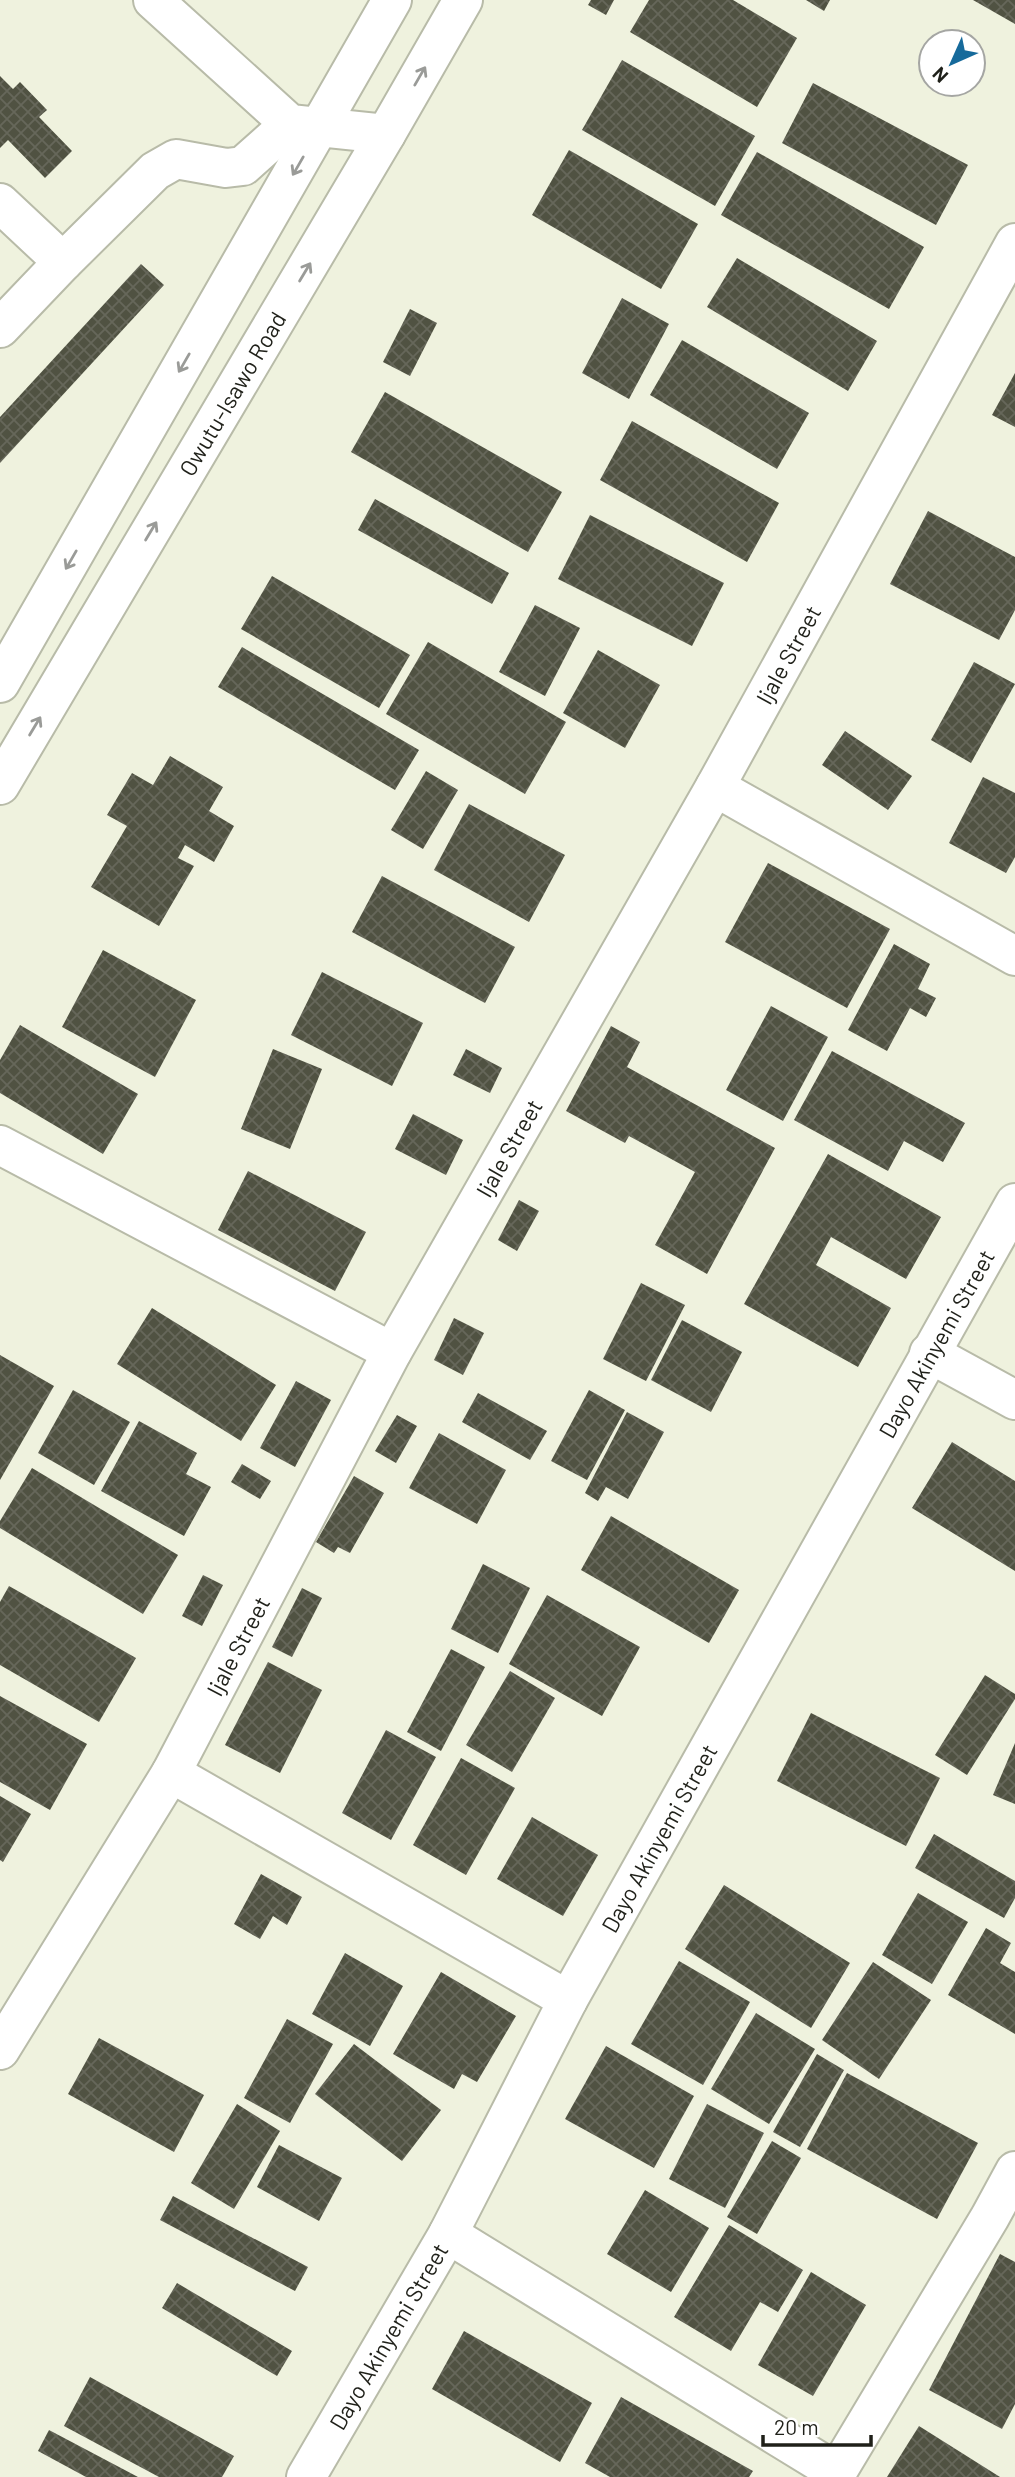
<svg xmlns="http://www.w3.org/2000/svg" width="1015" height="2477" font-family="Barlow,sans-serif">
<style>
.building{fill:url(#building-cross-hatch)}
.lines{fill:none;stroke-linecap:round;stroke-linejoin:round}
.minor-casing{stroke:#b8bba8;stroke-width:42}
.minor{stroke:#fff;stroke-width:38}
.oneway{stroke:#9a9b98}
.labels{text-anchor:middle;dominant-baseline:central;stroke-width:7;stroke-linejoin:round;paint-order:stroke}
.street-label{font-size:23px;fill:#1f2019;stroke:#fff}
</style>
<defs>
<pattern id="building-cross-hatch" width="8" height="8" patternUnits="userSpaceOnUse" patternTransform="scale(1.75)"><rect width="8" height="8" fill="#505242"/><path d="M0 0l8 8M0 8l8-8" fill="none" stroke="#66675a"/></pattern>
</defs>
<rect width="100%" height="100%" fill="#eff2de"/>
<!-- building -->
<g class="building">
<path d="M 591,0 L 614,0 L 606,15 L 588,5 Z"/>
<path d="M 649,0 L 733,0 L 797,38 L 757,107 L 630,32 Z"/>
<path d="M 806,0 L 830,0 L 824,11 Z"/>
<path d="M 973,0 L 1015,0 L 1015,24 Z"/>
<path d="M 622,60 L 755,136 L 715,206 L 582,130 Z"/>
<path d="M 0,76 L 13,89 L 20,82 L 47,110 L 39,117 L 72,151 L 45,178 L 8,140 L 0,148 Z"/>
<path d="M 813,83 L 968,165 L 936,225 L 782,143 Z"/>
<path d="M 569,150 L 698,224 L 661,289 L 532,215 Z"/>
<path d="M 757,152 L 924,247 L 889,309 L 721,215 Z"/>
<path d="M 737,258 L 877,341 L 848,391 L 707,307 Z"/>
<path d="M 141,264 L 164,285 L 0,463 L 0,417 Z"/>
<path d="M 622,298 L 669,324 L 629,399 L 582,373 Z"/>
<path d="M 410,309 L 437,323 L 410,376 L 383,362 Z"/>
<path d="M 682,340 L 809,413 L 777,469 L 650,395 Z"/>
<path d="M 1015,373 L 1015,427 L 992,415 Z"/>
<path d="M 385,392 L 562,492 L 528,552 L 351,452 Z"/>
<path d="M 632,421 L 779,503 L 747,562 L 600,480 Z"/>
<path d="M 375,499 L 509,573 L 492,604 L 358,530 Z"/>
<path d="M 928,511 L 1015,557 L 1015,610 L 999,640 L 890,584 Z"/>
<path d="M 590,515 L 724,583 L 692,646 L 558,579 Z"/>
<path d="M 272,576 L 410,655 L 379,708 L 241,629 Z"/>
<path d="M 535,605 L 580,628 L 545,696 L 499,672 Z"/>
<path d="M 428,642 L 566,722 L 525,794 L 386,714 Z"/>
<path d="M 242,647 L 419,750 L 395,790 L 218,687 Z"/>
<path d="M 598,650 L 660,685 L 625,748 L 563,713 Z"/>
<path d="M 974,662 L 1015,684 L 971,763 L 931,740 Z"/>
<path d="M 845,731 L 912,776 L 888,810 L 822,765 Z"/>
<path d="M 170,756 L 223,787 L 209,811 L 234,826 L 214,862 L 185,845 L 178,858 L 194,866 L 159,926 L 91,887 L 127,826 L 107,815 L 132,773 L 153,785 Z"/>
<path d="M 426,771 L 458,790 L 423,849 L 391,830 Z"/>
<path d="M 983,777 L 1015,793 L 1015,857 L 1006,873 L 949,843 Z"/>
<path d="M 469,804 L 565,855 L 529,922 L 434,870 Z"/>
<path d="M 768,863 L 890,929 L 847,1008 L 725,942 Z"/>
<path d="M 382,876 L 515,947 L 485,1003 L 352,932 Z"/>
<path d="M 894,944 L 930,964 L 918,989 L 936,998 L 926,1017 L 910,1008 L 887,1051 L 848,1030 Z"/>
<path d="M 103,950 L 196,1000 L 155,1077 L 62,1027 Z"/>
<path d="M 322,972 L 423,1023 L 392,1086 L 291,1035 Z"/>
<path d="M 771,1006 L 828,1037 L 783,1121 L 726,1090 Z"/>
<path d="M 20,1025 L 138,1094 L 103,1154 L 0,1093 L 0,1060 Z"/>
<path d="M 611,1026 L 640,1042 L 627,1067 L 775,1148 L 707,1274 L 655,1245 L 695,1172 L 629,1136 L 625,1143 L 566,1111 Z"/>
<path d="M 273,1049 L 322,1069 L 290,1149 L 241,1129 Z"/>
<path d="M 466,1049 L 502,1068 L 490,1093 L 453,1075 Z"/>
<path d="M 832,1051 L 965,1123 L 943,1162 L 904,1141 L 888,1171 L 794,1120 Z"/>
<path d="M 413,1114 L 463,1140 L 446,1175 L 395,1149 Z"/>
<path d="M 828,1154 L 941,1217 L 906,1279 L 831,1237 L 816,1265 L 891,1308 L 858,1367 L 744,1304 Z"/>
<path d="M 248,1171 L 366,1232 L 335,1291 L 218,1230 Z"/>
<path d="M 519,1200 L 539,1211 L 517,1251 L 498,1240 Z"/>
<path d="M 641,1283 L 685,1305 L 646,1381 L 603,1359 Z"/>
<path d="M 152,1308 L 276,1385 L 241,1441 L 117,1364 Z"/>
<path d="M 454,1318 L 484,1333 L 463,1375 L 434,1360 Z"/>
<path d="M 682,1320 L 742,1352 L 711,1412 L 651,1380 Z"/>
<path d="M 0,1355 L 54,1386 L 0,1480 Z"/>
<path d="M 296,1381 L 331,1400 L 295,1467 L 260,1448 Z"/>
<path d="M 73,1390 L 130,1422 L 94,1485 L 38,1453 Z"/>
<path d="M 589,1390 L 625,1410 L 587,1480 L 551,1461 Z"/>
<path d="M 478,1393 L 547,1431 L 530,1460 L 462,1422 Z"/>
<path d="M 627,1412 L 664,1432 L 628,1499 L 606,1487 L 598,1501 L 585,1493 Z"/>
<path d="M 397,1415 L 417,1426 L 396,1463 L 375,1451 Z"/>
<path d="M 139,1421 L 197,1453 L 186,1474 L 211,1487 L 184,1536 L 101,1491 Z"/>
<path d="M 439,1433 L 506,1470 L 477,1524 L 409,1488 Z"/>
<path d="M 952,1442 L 1015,1481 L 1015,1571 L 912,1508 Z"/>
<path d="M 242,1464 L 271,1481 L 260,1499 L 231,1482 Z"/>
<path d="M 32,1468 L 178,1555 L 143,1614 L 0,1528 L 0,1521 Z"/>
<path d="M 354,1476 L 384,1493 L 350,1553 L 338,1547 L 334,1553 L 316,1542 Z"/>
<path d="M 611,1516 L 739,1590 L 709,1643 L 581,1570 Z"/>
<path d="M 483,1564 L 530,1588 L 498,1653 L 451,1629 Z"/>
<path d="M 203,1575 L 223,1585 L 202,1626 L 182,1616 Z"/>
<path d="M 9,1586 L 136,1658 L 99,1722 L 0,1665 L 0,1602 Z"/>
<path d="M 302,1588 L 322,1598 L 292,1657 L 272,1647 Z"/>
<path d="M 547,1595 L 640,1647 L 602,1716 L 509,1664 Z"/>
<path d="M 451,1649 L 485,1667 L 441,1751 L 407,1732 Z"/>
<path d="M 268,1662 L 322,1690 L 280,1773 L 225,1745 Z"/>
<path d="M 510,1671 L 555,1698 L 512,1772 L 466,1745 Z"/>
<path d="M 985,1675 L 1015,1694 L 1015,1699 L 967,1775 L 935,1755 Z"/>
<path d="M 0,1696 L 87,1744 L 50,1810 L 0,1782 Z"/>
<path d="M 811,1713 L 940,1778 L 906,1846 L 777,1781 Z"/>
<path d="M 386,1730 L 436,1757 L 391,1840 L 342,1813 Z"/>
<path d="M 1015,1743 L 1015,1804 L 993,1795 Z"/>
<path d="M 461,1758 L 515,1788 L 466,1875 L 413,1845 Z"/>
<path d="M 0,1796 L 31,1814 L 3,1862 L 0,1860 Z"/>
<path d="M 532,1817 L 598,1855 L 563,1916 L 497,1879 Z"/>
<path d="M 934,1834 L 1015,1881 L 1015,1898 L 1004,1918 L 915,1868 Z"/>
<path d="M 261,1874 L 302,1897 L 287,1925 L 273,1916 L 260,1939 L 234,1924 Z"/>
<path d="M 724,1885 L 850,1963 L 811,2028 L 685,1949 Z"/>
<path d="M 918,1893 L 968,1922 L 932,1984 L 882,1955 Z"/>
<path d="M 986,1928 L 1011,1943 L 1000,1963 L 1015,1972 L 1015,2034 L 948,1995 Z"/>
<path d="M 345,1953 L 403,1986 L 370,2046 L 312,2014 Z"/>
<path d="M 679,1961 L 750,2002 L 703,2085 L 631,2044 Z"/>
<path d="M 873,1962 L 931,2000 L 879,2079 L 822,2040 Z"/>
<path d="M 441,1972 L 516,2016 L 477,2082 L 462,2074 L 454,2089 L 393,2054 Z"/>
<path d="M 756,2013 L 815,2049 L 769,2124 L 711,2089 Z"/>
<path d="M 287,2019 L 333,2044 L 290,2123 L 244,2098 Z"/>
<path d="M 99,2038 L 204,2095 L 174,2152 L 68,2094 Z"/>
<path d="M 354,2044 L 441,2110 L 402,2161 L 315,2094 Z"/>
<path d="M 606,2046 L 694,2096 L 654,2168 L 565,2119 Z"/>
<path d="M 817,2054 L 844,2070 L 800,2147 L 773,2132 Z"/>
<path d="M 847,2073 L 978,2143 L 937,2219 L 807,2149 Z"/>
<path d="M 237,2104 L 280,2131 L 234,2209 L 191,2183 Z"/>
<path d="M 707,2104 L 764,2133 L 725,2208 L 669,2179 Z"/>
<path d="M 772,2141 L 801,2158 L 757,2234 L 727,2217 Z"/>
<path d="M 279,2145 L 342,2178 L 319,2221 L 257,2187 Z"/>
<path d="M 645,2190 L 709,2228 L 671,2292 L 607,2254 Z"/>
<path d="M 173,2196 L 308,2267 L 295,2291 L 160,2220 Z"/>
<path d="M 729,2225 L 803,2270 L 778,2312 L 760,2302 L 731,2351 L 674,2317 Z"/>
<path d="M 1000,2254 L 1015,2262 L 1015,2404 L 1002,2429 L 929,2390 Z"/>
<path d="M 811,2272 L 866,2305 L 813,2396 L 758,2365 Z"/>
<path d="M 177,2283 L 292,2351 L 277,2376 L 162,2308 Z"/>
<path d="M 464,2331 L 592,2403 L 560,2462 L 432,2389 Z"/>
<path d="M 90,2377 L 234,2456 L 222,2477 L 159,2477 L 64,2426 Z"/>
<path d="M 621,2397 L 753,2471 L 749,2477 L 610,2477 L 585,2463 Z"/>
<path d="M 919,2426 L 1000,2477 L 887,2477 Z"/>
<path d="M 49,2430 L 138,2477 L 86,2477 L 38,2451 Z"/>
</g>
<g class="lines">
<defs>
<g id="minor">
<path d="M 153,0 L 290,124 L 386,134"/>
<path d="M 0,203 L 63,262"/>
<path d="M 0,328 L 63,262 L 155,171 L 176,159 L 226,168 L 243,166 L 290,124"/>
<path d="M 0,683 L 392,0"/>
<path id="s1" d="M 0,785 L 386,134 L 463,0"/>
<path d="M 715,787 L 1015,956"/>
<path d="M 0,1145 L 392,1352"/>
<path d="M 929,1353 L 1015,1400"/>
<path d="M 171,1773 L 568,2000"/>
<path id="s2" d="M 0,2050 L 171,1773 L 392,1352 L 715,787 L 1015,243"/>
<path d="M 448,2234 L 836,2472"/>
<path id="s3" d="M 306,2477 L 448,2234 L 568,2000 L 1015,1203"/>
<path d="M 834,2477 L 990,2217 L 1015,2171"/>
</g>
</defs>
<!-- minor casing -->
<use href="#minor" class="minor-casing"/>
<!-- minor -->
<use href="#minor" class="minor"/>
</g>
<!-- one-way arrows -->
<defs><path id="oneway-shaft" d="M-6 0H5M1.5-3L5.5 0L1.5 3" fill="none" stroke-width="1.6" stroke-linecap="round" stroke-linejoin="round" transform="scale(1.75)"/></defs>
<g class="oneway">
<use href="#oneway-shaft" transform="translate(420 76) rotate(-60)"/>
<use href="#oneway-shaft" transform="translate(298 166) rotate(120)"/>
<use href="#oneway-shaft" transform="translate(305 272) rotate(-59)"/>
<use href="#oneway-shaft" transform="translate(184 363) rotate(120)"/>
<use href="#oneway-shaft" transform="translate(151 531) rotate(-59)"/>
<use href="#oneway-shaft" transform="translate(71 560) rotate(120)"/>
<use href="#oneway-shaft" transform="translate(35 726) rotate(-59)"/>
</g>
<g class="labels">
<!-- street labels -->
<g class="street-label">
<text stroke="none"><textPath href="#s1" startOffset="455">Owutu-Isawo Road</textPath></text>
<text stroke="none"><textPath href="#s2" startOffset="1603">Ijale Street</textPath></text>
<text stroke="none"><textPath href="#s2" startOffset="1036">Ijale Street</textPath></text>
<text stroke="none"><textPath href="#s3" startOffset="1297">Dayo Akinyemi Street</textPath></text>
<text stroke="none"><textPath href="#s2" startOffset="469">Ijale Street</textPath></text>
<text stroke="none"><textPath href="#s3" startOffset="730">Dayo Akinyemi Street</textPath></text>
<text stroke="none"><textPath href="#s3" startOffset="163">Dayo Akinyemi Street</textPath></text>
</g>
</g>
<!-- north arrow -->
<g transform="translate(952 63) rotate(225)"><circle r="33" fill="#ffffff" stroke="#a5a6a3" stroke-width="2"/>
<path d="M0-5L12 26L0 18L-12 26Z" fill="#166a9b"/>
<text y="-10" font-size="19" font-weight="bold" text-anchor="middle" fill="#1f2019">N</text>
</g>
<!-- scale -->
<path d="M763 2435v10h108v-10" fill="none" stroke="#1f2019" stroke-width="3.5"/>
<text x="774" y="2435" font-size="21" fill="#1f2019" stroke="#ffffff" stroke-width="5" paint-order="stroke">20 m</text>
</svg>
